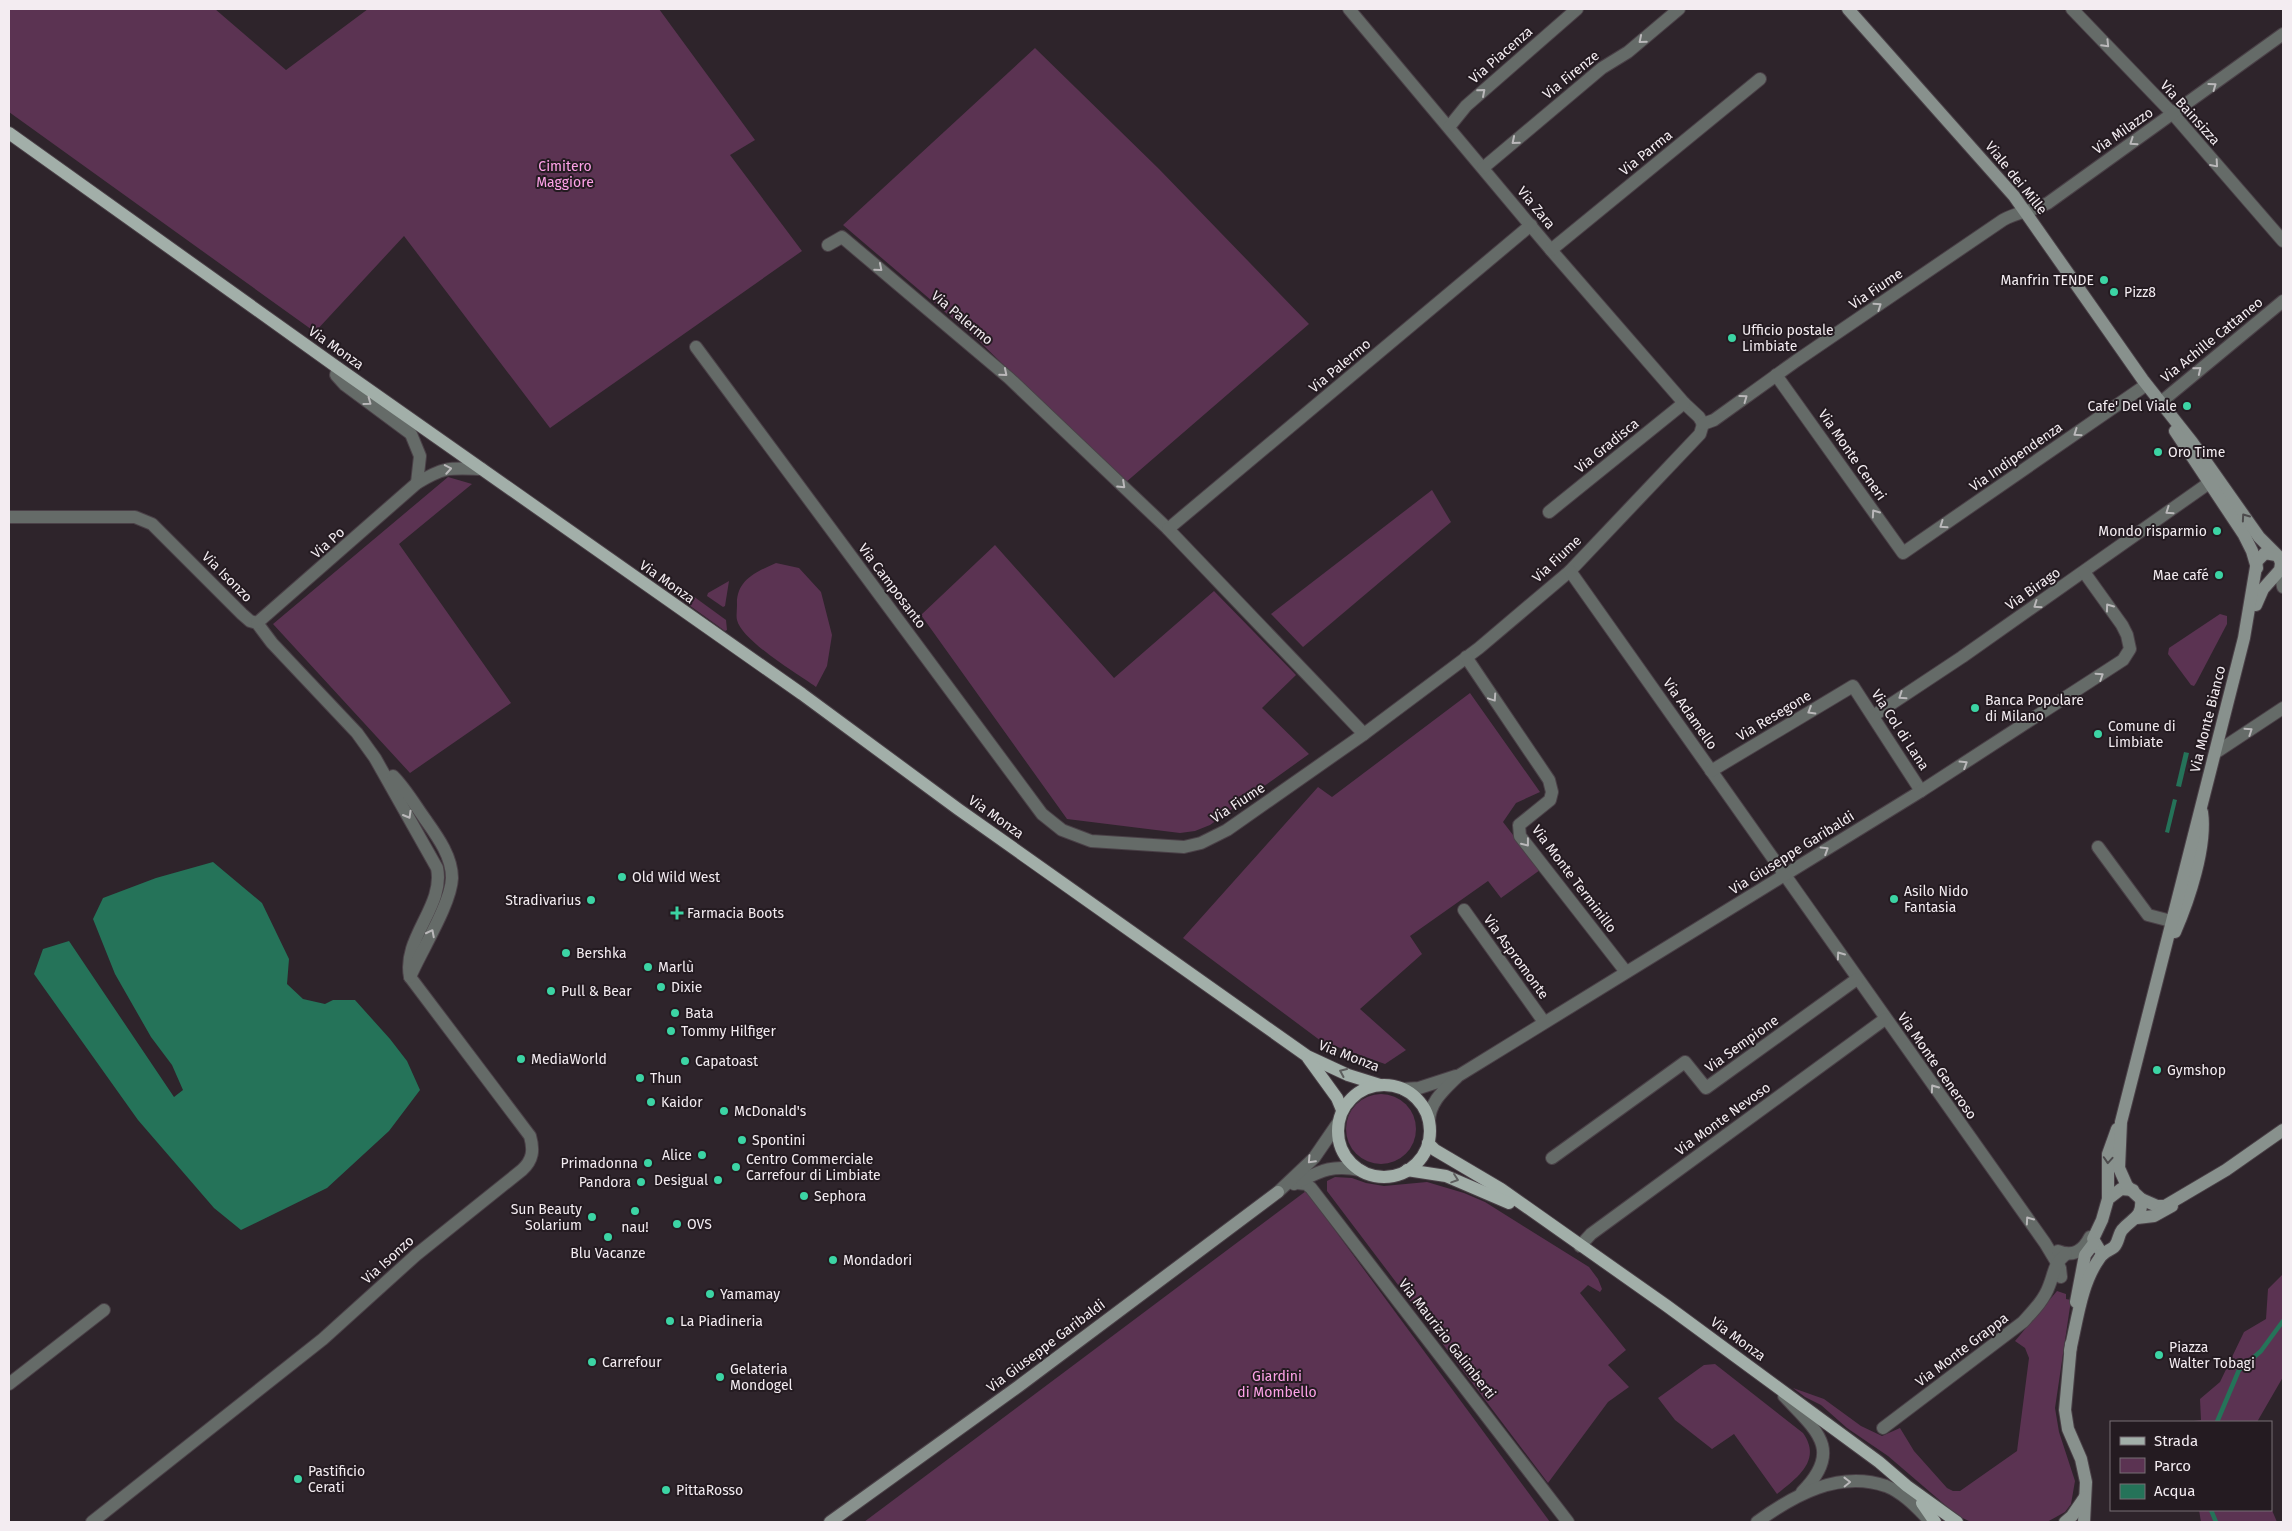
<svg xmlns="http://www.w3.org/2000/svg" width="2292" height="1531" font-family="'Fira Sans',sans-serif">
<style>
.green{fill:#5b3352}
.water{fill:#257359}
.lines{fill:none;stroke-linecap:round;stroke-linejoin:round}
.stream{stroke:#257359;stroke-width:4.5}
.street-casing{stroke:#4a4047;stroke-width:14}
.secondary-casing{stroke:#4a4047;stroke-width:14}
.primary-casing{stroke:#4a4047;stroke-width:14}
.street{stroke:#656b68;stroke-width:12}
.secondary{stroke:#88918d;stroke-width:12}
.primary{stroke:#a2afa9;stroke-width:12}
.oneway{stroke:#bab8ba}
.oneway2{stroke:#4c4a4c}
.oneway3{stroke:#5d5e5e}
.poi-dot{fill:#3cd4a4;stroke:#241b21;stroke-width:2}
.labels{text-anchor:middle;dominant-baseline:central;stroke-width:4;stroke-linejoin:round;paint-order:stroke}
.street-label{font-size:14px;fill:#f3ecf1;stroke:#241b21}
.park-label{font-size:14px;fill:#fea2e8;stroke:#241b21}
.poi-label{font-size:14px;fill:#f3ecf1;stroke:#241b21;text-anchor:start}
</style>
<rect width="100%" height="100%" fill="#2e242b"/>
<!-- green -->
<g class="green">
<path d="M 9,9 L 215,9 L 286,70 L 368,9 L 659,9 L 755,140 L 730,155 L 802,251 L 550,428 L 404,236 L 315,332 L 9,112 Z"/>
<path d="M 1035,48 L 1159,169 L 1309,324 L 1125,483 L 979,341 L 843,225 Z"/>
<path d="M 448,477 L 472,484 L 399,544 L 511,703 L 410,773 L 273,624 Z"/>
<path d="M 1432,490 L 1451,522 L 1303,647 L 1271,614 Z"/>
<path d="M 995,545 L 1114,678 L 1214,591 L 1296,675 L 1262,708 L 1309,754 L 1210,825 L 1195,831 L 1180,833 L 1067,819 L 921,615 Z"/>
<path d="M 776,563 L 799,568 L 821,592 L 832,635 L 827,666 L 816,687 C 798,674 742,641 737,620 C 736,616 737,610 737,605 C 736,580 756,572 776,563 Z"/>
<path d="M 729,581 L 725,606 L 723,607 L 707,596 L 708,593 Z"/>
<path d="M 693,596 L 726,620 L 727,630 L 725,631 L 682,600 Z"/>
<path d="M 2220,614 L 2227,616 L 2227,624 L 2196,683 L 2194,686 L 2191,685 L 2168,654 L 2169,648 Z"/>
<path d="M 1470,693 L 1540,792 L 1516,803 L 1503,822 L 1540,870 L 1501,898 L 1488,881 L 1410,936 L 1422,954 L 1360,1009 L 1406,1050 L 1385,1064 L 1321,1041 L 1183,938 L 1318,787 L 1332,797 Z"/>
<circle cx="1381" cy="1129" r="35"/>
<path d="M 1335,1177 L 1352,1178 L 1366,1183 L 1384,1186 L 1427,1182 L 1464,1193 L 1485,1202 L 1589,1267 L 1598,1279 L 1602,1289 L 1600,1292 L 1588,1285 L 1580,1293 L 1626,1350 L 1608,1365 L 1629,1387 L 1608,1402 L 1548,1483 L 1327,1191 L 1327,1181 Z"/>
<path d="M 1306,1191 L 1550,1522 L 864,1522 Z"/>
<path d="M 2283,1274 L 2283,1377 L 2257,1422 L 2186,1422 L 2201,1420 L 2200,1399 L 2220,1382 L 2244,1332 L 2266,1319 L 2268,1289 Z"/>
<path d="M 2057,1291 L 2066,1294 L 2066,1299 L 2071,1300 L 2055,1408 L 2059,1432 L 2075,1481 L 2071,1504 L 2065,1512 L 2047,1522 L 1981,1522 L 1969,1521 L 1958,1516 L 1888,1456 L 1847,1428 L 1821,1405 L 1805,1397 L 1793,1388 L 1824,1399 L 1861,1426 L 1882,1436 L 1900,1428 L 1914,1451 L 1947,1488 L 1953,1491 L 1960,1491 L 2017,1451 L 2029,1358 L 2025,1348 L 2015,1341 Z"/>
<path d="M 1715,1364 L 1803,1433 C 1822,1460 1798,1477 1777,1494 L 1734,1434 L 1712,1449 L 1675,1420 L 1658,1398 L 1704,1365 Z"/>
<path d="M 2271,1508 L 2277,1522 L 2201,1522 L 2199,1510 Z"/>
</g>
<!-- water -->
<g class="water">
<path d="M 2184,752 L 2189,753 L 2181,787 L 2176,786 Z"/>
<path d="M 2173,799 L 2177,800 L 2169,833 L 2165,832 Z"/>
<path d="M 213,862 L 262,903 L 289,959 L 287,984 L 303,999 L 325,1004 L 333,1000 L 355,1000 L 390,1039 L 407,1061 L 420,1090 L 389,1131 L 327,1188 L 241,1230 L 214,1208 L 138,1120 L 34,974 L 43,949 L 69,941 L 174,1097 L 183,1090 L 172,1065 L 151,1037 L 115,974 L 93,919 L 103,898 L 156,878 Z"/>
</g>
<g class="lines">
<!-- stream -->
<g class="stream">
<path d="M 2217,1422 L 2239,1370 L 2261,1351 L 2283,1321"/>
<path d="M 2211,1510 L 2216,1522"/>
</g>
<defs>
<g id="street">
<path d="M 1349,9 L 1551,250 L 1684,403 L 1699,417 L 1703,424"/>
<path d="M 2072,9 L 2173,114 L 2283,241"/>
<path d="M 1449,127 L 1466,106 L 1577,9"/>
<path d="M 1483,168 L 1602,68 L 1628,52 L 1679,9"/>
<path d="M 828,245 L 842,237 L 1009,378 L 1128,491 L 1168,529 L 1364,734"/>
<path d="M 1551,250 L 1760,79"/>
<path d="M 696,347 L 1042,814 L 1062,830 L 1091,841 L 1184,847 L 1201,843 L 1227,830 L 1364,734 L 1479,648 L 1570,571 L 1700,434 L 1703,424"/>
<path d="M 338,368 L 336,375 L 345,385 L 411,434 L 420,456 L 417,483"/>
<path d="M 1776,375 L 1903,553 L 2146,385"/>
<path d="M 2161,402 L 2283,301"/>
<path d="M 1703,424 L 1714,420 L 1796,361 L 2003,220 C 2017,212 2033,211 2048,203 L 2283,34"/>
<path d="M 1549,512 L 1684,403"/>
<path d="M 9,517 L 135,517 L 152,524 L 242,614 L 250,621 L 257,623 L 272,643 L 357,733 L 375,758 L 437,868 C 445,906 402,938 410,977 L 530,1136 C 534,1150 533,1160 522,1170 L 416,1255 L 323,1339 L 92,1522"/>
<path d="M 1168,529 L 1531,225"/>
<path d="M 2280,570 L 2283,587"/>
<path d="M 1570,571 L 2045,1243 L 2060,1268 L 2061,1277"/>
<path d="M 257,623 L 417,483 C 446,466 449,468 482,469"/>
<path d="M 1466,657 L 1549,780 L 1552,792 L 1550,800 L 1519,825 L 1520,836 L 1626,972"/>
<path d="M 1873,716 L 1962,657 L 2209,483"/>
<path d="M 2215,753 L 2283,708"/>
<path d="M 1711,771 L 1853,686 L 1921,791"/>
<path d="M 393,776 C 405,788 415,805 425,819 C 437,836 452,856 452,878 C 451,904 421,951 410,977"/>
<path d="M 2098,847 L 2148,915 L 2171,921"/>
<path d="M 1464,910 L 1544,1022"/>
<path d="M 1403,1089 L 1419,1088 L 1456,1076"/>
<path d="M 1429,1122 C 1429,1102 1445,1089 1458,1076 L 1921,791 L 2123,660 L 2130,649 L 2127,635 L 2122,625 L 2084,572"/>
<path d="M 1552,1158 L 1685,1062 L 1706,1088 L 1857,979"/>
<path d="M 1297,1183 L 1306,1184 L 1311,1188 L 1568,1522"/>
<path d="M 1294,1184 C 1319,1172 1330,1164 1360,1170"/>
<path d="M 1278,1192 L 1314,1158 L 1338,1123"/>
<path d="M 1580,1246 L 1591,1234 L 1885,1019"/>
<path d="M 2058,1251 C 2073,1257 2083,1251 2090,1237"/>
<path d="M 9,1384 L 104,1310"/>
<path d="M 1784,1396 C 1816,1430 1844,1450 1802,1492"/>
<path d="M 1883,1428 L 2023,1322 C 2033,1311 2044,1300 2049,1286 C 2055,1271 2053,1265 2066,1254"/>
<path d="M 1757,1522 C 1794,1495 1839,1470 1886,1486 C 1904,1493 1918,1509 1931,1522"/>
</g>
<g id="secondary">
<path d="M 1848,9 L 2014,196 L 2143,380 L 2192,442 L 2259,537 L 2279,557 L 2281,563 L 2280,570 L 2263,589 L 2256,605"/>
<path d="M 2175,431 L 2244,535 L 2252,551 L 2257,568"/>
<path d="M 2175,932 C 2189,900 2207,846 2202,812"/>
<path d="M 2108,1199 L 2108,1154 L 2117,1129"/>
<path d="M 2141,1199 L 2157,1206 L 2165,1206 L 2226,1170 L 2283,1130"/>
<path d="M 2137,1218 L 2154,1216 L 2172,1206"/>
<path d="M 2099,1249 L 2093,1239 L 2102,1220 L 2108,1199 L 2121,1189 L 2133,1190"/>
<path d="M 2076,1302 L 2085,1255 L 2094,1243"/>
<path d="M 2071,1344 L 2065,1410 L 2068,1429 L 2081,1459 L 2086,1482 L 2084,1522"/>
<path d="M 2070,1351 C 2077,1322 2081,1284 2099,1259 C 2103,1252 2109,1251 2114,1247 C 2119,1242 2118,1235 2122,1230 C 2132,1218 2143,1218 2141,1199 L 2127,1186 L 2119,1168 L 2121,1122 L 2244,638 L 2257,561 L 2265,553 L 2276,555"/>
<path d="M 830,1522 L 1019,1386 L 1278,1192"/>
<path d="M 2065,1522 L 2072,1516 L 2085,1497"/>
</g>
<g id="primary">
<path d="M 9,133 L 338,368 L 802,694 L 958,809 L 1307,1056 L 1348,1075 L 1380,1085"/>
<path d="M 1308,1058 L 1337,1098 L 1342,1110"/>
<circle cx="1384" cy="1131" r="46"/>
<path d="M 1428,1143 L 1435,1150 L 1501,1189 L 1667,1306 L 1879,1462 L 1907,1486 L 1957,1522"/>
<path d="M 1407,1170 L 1446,1176 L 1509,1203"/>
<path d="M 1922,1503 L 1935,1522"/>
</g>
</defs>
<!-- street casing -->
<use href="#street" class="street-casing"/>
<!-- secondary casing -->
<use href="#secondary" class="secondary-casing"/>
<!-- primary casing -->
<use href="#primary" class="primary-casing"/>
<!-- street -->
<use href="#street" class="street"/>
<!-- secondary -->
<use href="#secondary" class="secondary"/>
<!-- primary -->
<use href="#primary" class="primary"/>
</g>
<!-- one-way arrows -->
<defs><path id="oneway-chevron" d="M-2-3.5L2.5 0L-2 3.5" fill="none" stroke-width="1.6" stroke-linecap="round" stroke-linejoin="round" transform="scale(1.25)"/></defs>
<g class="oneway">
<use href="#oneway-chevron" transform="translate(1642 40) rotate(140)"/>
<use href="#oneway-chevron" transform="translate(2106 44) rotate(46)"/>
<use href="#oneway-chevron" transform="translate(2213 86) rotate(-36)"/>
<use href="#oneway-chevron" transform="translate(1482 92) rotate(-41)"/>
<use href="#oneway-chevron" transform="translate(1515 141) rotate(140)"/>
<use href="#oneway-chevron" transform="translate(2133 142) rotate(146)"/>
<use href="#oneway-chevron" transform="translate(2215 164) rotate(49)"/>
<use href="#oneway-chevron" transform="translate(879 268) rotate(40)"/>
<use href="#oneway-chevron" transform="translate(1878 306) rotate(-34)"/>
<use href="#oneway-chevron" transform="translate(2198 370) rotate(-39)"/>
<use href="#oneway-chevron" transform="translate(1004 373) rotate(40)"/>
<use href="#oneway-chevron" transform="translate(1744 398) rotate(-36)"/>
<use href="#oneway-chevron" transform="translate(368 402) rotate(36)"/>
<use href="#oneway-chevron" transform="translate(2077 433) rotate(145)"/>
<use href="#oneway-chevron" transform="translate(448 469) rotate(-10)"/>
<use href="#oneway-chevron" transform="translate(1122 485) rotate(43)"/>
<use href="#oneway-chevron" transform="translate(2169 511) rotate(145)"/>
<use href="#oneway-chevron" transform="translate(1875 513) rotate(-125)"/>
<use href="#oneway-chevron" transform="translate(1943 525) rotate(145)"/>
<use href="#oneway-chevron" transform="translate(2037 605) rotate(145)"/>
<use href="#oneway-chevron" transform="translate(2109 607) rotate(-126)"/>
<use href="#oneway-chevron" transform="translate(2100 676) rotate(-33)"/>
<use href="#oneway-chevron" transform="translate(1902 696) rotate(146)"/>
<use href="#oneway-chevron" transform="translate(1493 698) rotate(56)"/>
<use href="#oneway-chevron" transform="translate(1811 711) rotate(149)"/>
<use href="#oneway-chevron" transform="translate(2249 731) rotate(-34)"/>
<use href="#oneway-chevron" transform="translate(1964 764) rotate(-32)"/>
<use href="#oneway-chevron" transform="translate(408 815) rotate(60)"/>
<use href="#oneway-chevron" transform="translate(1526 843) rotate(52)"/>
<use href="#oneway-chevron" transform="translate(1825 850) rotate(-32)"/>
<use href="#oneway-chevron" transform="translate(431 933) rotate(-63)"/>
<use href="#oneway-chevron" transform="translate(1840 955) rotate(-125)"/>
<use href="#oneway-chevron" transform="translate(1934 1088) rotate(-125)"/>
<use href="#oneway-chevron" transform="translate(1311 1160) rotate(133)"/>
<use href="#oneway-chevron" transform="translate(2029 1220) rotate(-125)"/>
<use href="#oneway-chevron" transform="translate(1847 1482) rotate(-1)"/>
</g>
<g class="oneway2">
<use href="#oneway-chevron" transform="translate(2245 517) rotate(-125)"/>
<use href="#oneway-chevron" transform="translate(2108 1160) rotate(94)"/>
</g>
<g class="oneway3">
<use href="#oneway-chevron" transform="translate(1343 1072) rotate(-156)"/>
<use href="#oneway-chevron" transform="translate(1455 1179) rotate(19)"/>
</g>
<!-- markers -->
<g class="poi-dot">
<circle cx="2104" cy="280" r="5"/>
<circle cx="2114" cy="292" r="5"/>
<circle cx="1732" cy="338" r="5"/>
<circle cx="2187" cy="406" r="5"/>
<circle cx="2158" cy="452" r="5"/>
<circle cx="2217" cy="531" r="5"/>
<circle cx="2219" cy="575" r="5"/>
<circle cx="1975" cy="708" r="5"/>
<circle cx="2098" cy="734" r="5"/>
<circle cx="622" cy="877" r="5"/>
<circle cx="1894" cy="899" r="5"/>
<circle cx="591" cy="900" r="5"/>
<path d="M674.5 905.5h5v5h5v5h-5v5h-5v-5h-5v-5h5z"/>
<circle cx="566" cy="953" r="5"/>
<circle cx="648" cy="967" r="5"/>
<circle cx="661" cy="987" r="5"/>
<circle cx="551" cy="991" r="5"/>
<circle cx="675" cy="1013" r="5"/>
<circle cx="671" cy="1031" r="5"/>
<circle cx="521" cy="1059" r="5"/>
<circle cx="685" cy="1061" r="5"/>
<circle cx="2157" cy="1070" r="5"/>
<circle cx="640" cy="1078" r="5"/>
<circle cx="651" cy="1102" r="5"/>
<circle cx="724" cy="1111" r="5"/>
<circle cx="742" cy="1140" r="5"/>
<circle cx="702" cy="1155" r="5"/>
<circle cx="648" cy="1163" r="5"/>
<circle cx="736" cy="1167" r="5"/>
<circle cx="718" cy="1180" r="5"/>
<circle cx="641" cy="1182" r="5"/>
<circle cx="804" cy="1196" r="5"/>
<circle cx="635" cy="1211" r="5"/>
<circle cx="592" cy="1217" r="5"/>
<circle cx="677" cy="1224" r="5"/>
<circle cx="608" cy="1237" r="5"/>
<circle cx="833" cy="1260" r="5"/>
<circle cx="710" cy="1294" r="5"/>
<circle cx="670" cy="1321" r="5"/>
<circle cx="2159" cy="1355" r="5"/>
<circle cx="592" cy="1362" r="5"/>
<circle cx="720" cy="1377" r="5"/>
<circle cx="298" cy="1479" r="5"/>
<circle cx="666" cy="1490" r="5"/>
</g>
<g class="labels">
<!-- street labels -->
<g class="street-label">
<text transform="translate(1501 55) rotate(-41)">Via Piacenza</text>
<text transform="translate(1571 75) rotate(-39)">Via Firenze</text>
<text transform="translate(2190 113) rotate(48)">Via Bainsizza</text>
<text transform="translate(2123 131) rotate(-35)">Via Milazzo</text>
<text transform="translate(1646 153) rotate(-39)">Via Parma</text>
<text transform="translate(2016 178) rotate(51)">Viale dei Mille</text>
<text transform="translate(1536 208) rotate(50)">Via Zara</text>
<text transform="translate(1876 289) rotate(-34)">Via Fiume</text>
<text transform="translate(962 318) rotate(40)">Via Palermo</text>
<text transform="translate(2212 340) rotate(-39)">Via Achille Cattaneo</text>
<text transform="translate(336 348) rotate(35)">Via Monza</text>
<text transform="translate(1340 366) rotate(-40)">Via Palermo</text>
<text transform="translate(1607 446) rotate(-39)">Via Gradisca</text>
<text transform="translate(1852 455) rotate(55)">Via Monte Ceneri</text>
<text transform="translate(2016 457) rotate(-35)">Via Indipendenza</text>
<text transform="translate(328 543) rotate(-42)">Via Po</text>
<text transform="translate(1557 559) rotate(-43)">Via Fiume</text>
<text transform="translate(227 577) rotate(45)">Via Isonzo</text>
<text transform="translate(667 582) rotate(35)">Via Monza</text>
<text transform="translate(892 586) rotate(53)">Via Camposanto</text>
<text transform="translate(2033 589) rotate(-35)">Via Birago</text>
<text transform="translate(1690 714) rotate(55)">Via Adamello</text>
<text transform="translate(1774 716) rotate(-31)">Via Resegone</text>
<text transform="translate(2208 719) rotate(-76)">Via Monte Bianco</text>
<text transform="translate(1900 730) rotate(57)">Via Col di Lana</text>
<text transform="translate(1238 803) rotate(-33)">Via Fiume</text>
<text transform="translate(996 817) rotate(35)">Via Monza</text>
<text transform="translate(1792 853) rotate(-32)">Via Giuseppe Garibaldi</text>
<text transform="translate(1574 879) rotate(53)">Via Monte Terminillo</text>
<text transform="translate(1516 957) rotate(54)">Via Aspromonte</text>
<text transform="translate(1742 1044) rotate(-36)">Via Sempione</text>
<text transform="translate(1349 1056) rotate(21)">Via Monza</text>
<text transform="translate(1937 1066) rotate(55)">Via Monte Generoso</text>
<text transform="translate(1723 1119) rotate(-36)">Via Monte Nevoso</text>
<text transform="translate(388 1260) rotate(-42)">Via Isonzo</text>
<text transform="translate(1447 1339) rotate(52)">Via Maurizio Galimberti</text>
<text transform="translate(1738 1339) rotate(36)">Via Monza</text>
<text transform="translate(1046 1346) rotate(-37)">Via Giuseppe Garibaldi</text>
<text transform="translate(1962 1350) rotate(-37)">Via Monte Grappa</text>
</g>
<!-- park labels -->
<g class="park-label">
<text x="565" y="166">Cimitero<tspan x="565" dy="16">Maggiore</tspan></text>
<text x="1277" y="1376">Giardini<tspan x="1277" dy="16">di Mombello</tspan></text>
</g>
<!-- poi labels -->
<g class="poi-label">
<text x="2094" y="280" text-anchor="end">Manfrin TENDE</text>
<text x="2124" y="292">Pizz8</text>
<text x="1742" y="330">Ufficio postale<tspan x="1742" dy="16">Limbiate</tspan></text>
<text x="2177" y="406" text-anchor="end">Cafe' Del Viale</text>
<text x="2168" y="452">Oro Time</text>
<text x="2207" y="531" text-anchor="end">Mondo risparmio</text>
<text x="2209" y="575" text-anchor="end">Mae café</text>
<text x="1985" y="700">Banca Popolare<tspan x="1985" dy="16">di Milano</tspan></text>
<text x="2108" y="726">Comune di<tspan x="2108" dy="16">Limbiate</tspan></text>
<text x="632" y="877">Old Wild West</text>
<text x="1904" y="891">Asilo Nido<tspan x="1904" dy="16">Fantasia</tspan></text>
<text x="581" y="900" text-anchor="end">Stradivarius</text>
<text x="687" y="913">Farmacia Boots</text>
<text x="576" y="953">Bershka</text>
<text x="658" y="967">Marlù</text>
<text x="671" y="987">Dixie</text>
<text x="561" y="991">Pull &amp; Bear</text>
<text x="685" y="1013">Bata</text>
<text x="681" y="1031">Tommy Hilfiger</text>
<text x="531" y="1059">MediaWorld</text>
<text x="695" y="1061">Capatoast</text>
<text x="2167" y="1070">Gymshop</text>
<text x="650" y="1078">Thun</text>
<text x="661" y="1102">Kaidor</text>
<text x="734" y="1111">McDonald's</text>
<text x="752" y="1140">Spontini</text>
<text x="692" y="1155" text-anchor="end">Alice</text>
<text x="746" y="1159">Centro Commerciale<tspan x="746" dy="16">Carrefour di Limbiate</tspan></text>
<text x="638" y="1163" text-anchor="end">Primadonna</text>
<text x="708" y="1180" text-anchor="end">Desigual</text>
<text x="631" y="1182" text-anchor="end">Pandora</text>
<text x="814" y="1196">Sephora</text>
<text x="582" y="1209" text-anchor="end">Sun Beauty<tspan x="582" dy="16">Solarium</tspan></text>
<text x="687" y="1224">OVS</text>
<text x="635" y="1227" text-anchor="middle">nau!</text>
<text x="608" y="1253" text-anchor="middle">Blu Vacanze</text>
<text x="843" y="1260">Mondadori</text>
<text x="720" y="1294">Yamamay</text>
<text x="680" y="1321">La Piadineria</text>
<text x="2169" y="1347">Piazza<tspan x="2169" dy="16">Walter Tobagi</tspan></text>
<text x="602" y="1362">Carrefour</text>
<text x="730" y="1369">Gelateria<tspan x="730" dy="16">Mondogel</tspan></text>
<text x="308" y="1471">Pastificio<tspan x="308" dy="16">Cerati</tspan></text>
<text x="676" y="1490">PittaRosso</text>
</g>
</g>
<!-- border -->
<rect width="2292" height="1531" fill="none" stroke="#f3ecf1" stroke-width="20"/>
<!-- legend -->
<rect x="2110" y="1421" width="162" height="90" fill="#241b21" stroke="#776f74"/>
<rect x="2120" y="1437" width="25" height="8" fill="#a2afa9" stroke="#776f74"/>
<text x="2154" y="1446" font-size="15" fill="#f3ecf1">Strada</text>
<rect x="2120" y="1458" width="25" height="15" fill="#5b3352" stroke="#776f74"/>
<text x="2154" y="1471" font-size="15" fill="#f3ecf1">Parco</text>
<rect x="2120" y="1484" width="25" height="15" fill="#257359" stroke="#776f74"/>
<text x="2154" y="1496" font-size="15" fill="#f3ecf1">Acqua</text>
</svg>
